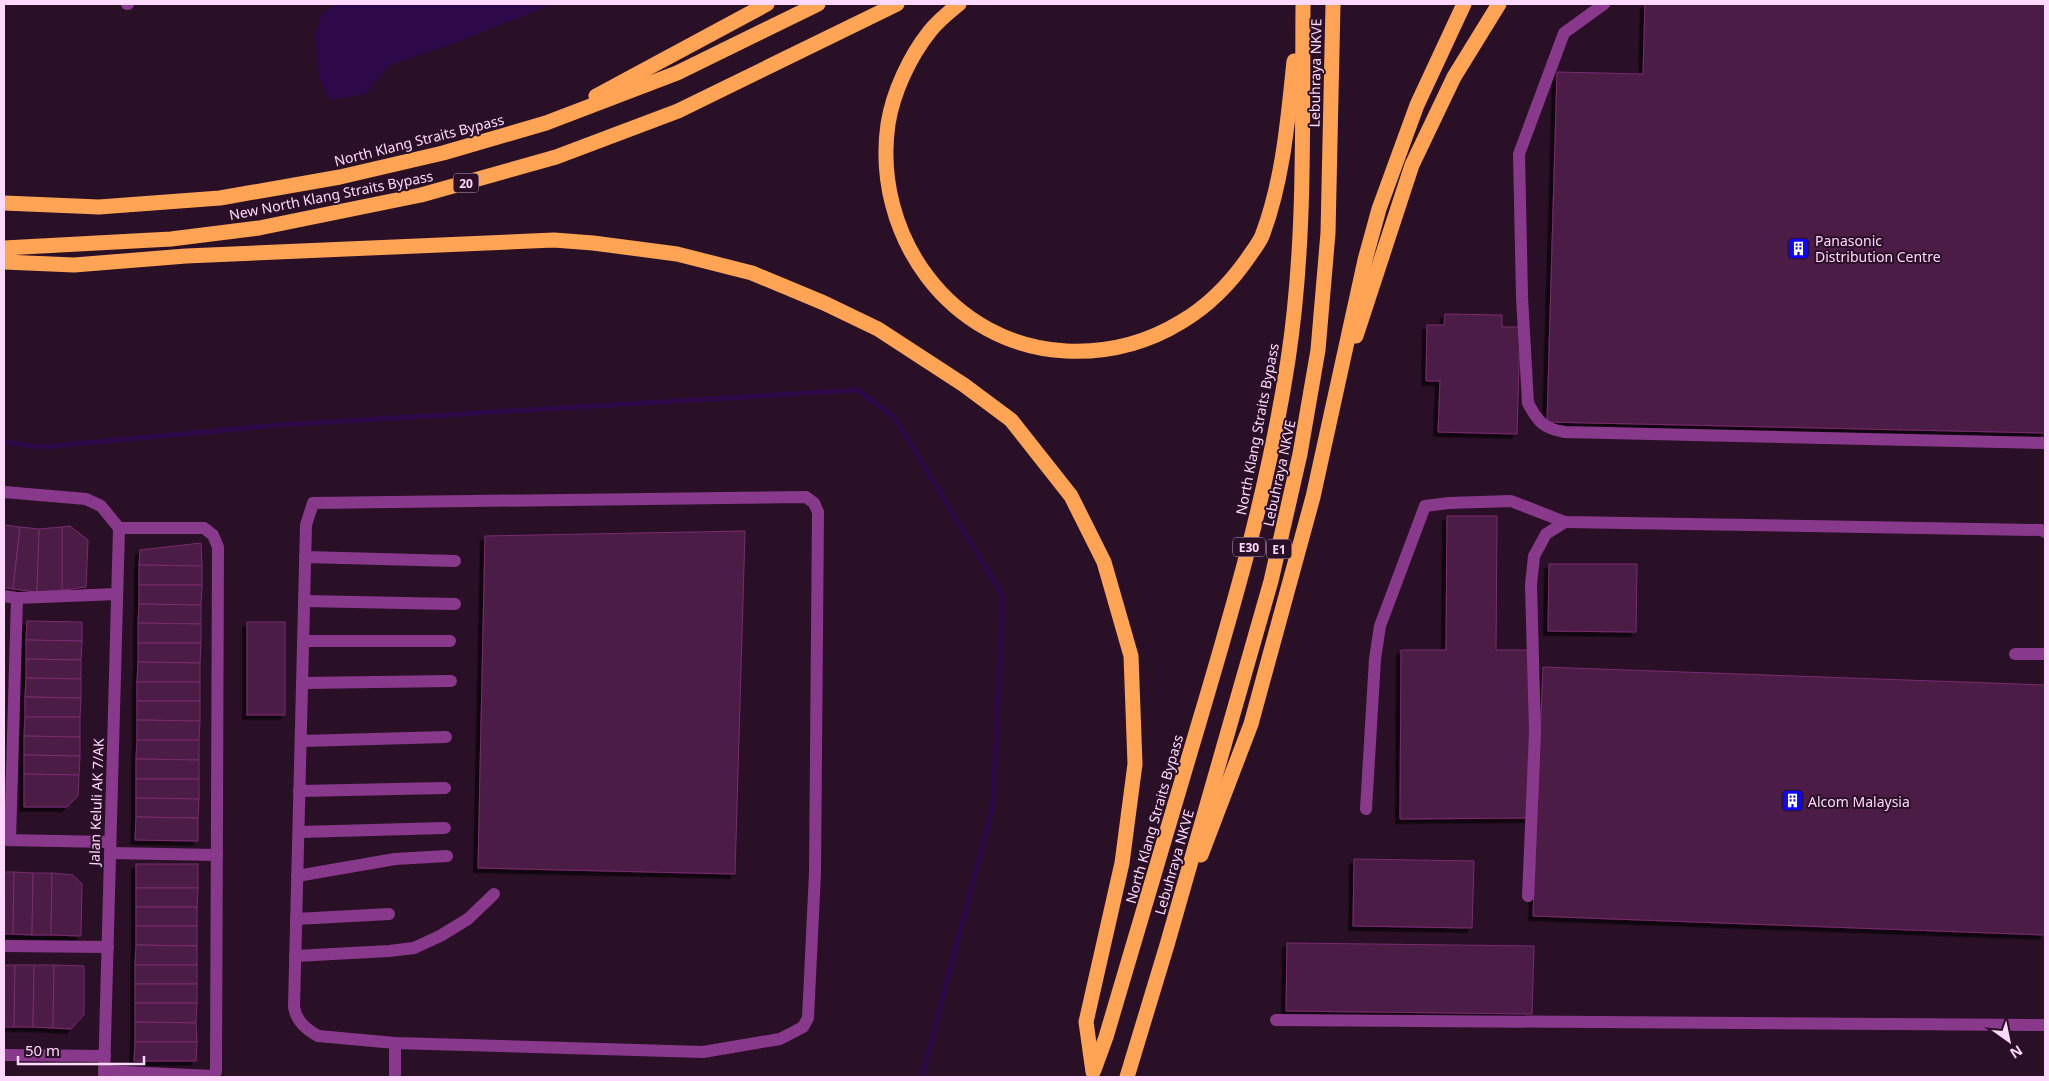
<svg xmlns="http://www.w3.org/2000/svg" width="2049" height="1081" font-family="'Noto Sans',sans-serif">
<style>
.water{fill:#2e094a}
.lines{fill:none;stroke-linecap:round;stroke-linejoin:round}
.stream{stroke:#2e094a;stroke-width:5}
.building{fill:#4c1b45;stroke:#792c6e;filter:url(#shadow)}
.minor{stroke:#89398b;stroke-width:12}
.highway{stroke:#ffa354;stroke-width:15}
.labels{text-anchor:middle;dominant-baseline:central;stroke-width:4;stroke-linejoin:round;paint-order:stroke}
.shield{fill:#2a1027;stroke:#bf9dbd;stroke-width:1}
.shield-label{font-size:12px;font-weight:bold;fill:#ffd9fd}
.street-label{font-size:14px;fill:#ffd9fd;stroke:#2a1027}
.poi-label{font-size:14px;fill:#ffd9fd;stroke:#2a1027;text-anchor:start}
</style>
<defs>
<filter id="shadow"><feDropShadow dx="-4.5" dy="4.5" stdDeviation="0" flood-color="#0009"/></filter>
</defs>
<rect width="100%" height="100%" fill="#2a1027"/>
<!-- water -->
<path class="water" d="M 337,4 L 553,4 L 455,43 L 390,65 L 365,94 L 330,100 L 319,77 L 315,35 L 322,13 Z"/>
<g class="lines">
<!-- stream -->
<path class="stream" d="M 4,442 L 41,447 L 279,425 L 858,390 L 895,418 L 1003,596 L 993,806 L 922,1077"/>
</g>
<!-- building -->
<g class="building">
<path d="M 1645,4 L 2045,4 L 2045,433 L 1547,422 L 1557,72 L 1643,74 Z"/>
<path d="M 1445,314 L 1502,315 L 1502,327 L 1520,327 L 1517,434 L 1438,432 L 1440,381 L 1426,381 L 1427,325 L 1444,325 Z"/>
<path d="M 1447,516 L 1497,516 L 1496,650 L 1530,650 L 1529,818 L 1400,819 L 1401,650 L 1446,650 Z"/>
<path d="M 4,525 L 20,527 L 13,589 L 4,588 Z"/>
<path d="M 70,526 L 88,540 L 86,587 L 62,590 L 62,527 Z"/>
<path d="M 20,527 L 39,529 L 37,592 L 13,589 Z"/>
<path d="M 62,527 L 62,590 L 37,592 L 39,529 Z"/>
<path d="M 745,531 L 735,874 L 478,868 L 485,536 Z"/>
<path d="M 201,543 L 202,566 L 139,565 L 140,550 Z"/>
<path d="M 1549,564 L 1637,564 L 1636,632 L 1548,631 Z"/>
<path d="M 139,565 L 202,566 L 202,585 L 139,585 Z"/>
<path d="M 139,585 L 202,585 L 201,605 L 139,604 Z"/>
<path d="M 139,604 L 201,605 L 201,624 L 138,623 Z"/>
<path d="M 27,621 L 82,622 L 82,641 L 26,640 Z"/>
<rect x="247" y="622" width="38" height="93"/>
<path d="M 138,623 L 201,624 L 201,643 L 138,643 Z"/>
<path d="M 26,640 L 82,641 L 81,660 L 26,659 Z"/>
<path d="M 138,643 L 201,643 L 200,663 L 138,662 Z"/>
<path d="M 26,659 L 81,660 L 81,679 L 26,678 Z"/>
<path d="M 138,662 L 200,663 L 200,682 L 137,682 Z"/>
<path d="M 1543,667 L 2045,685 L 2045,935 L 1533,916 Z"/>
<path d="M 26,678 L 81,679 L 81,698 L 25,697 Z"/>
<rect x="137" y="682" width="63" height="19"/>
<path d="M 25,697 L 81,698 L 80,717 L 25,717 Z"/>
<path d="M 137,701 L 200,701 L 200,721 L 137,720 Z"/>
<path d="M 25,717 L 80,717 L 80,737 L 24,736 Z"/>
<path d="M 137,720 L 200,721 L 199,740 L 137,740 Z"/>
<path d="M 24,736 L 80,737 L 80,756 L 24,755 Z"/>
<path d="M 137,740 L 199,740 L 199,760 L 136,759 Z"/>
<path d="M 24,755 L 80,756 L 79,775 L 24,774 Z"/>
<path d="M 136,759 L 199,760 L 199,779 L 136,779 Z"/>
<path d="M 24,774 L 79,775 L 78,796 L 67,807 L 24,807 Z"/>
<path d="M 136,779 L 199,779 L 199,799 L 136,798 Z"/>
<path d="M 136,798 L 199,799 L 198,818 L 136,817 Z"/>
<path d="M 136,817 L 198,818 L 198,841 L 135,840 Z"/>
<path d="M 1354,859 L 1474,861 L 1472,928 L 1353,926 Z"/>
<rect x="136" y="864" width="62" height="24"/>
<path d="M 4,872 L 14,872 L 13,934 L 4,934 Z"/>
<path d="M 14,872 L 33,873 L 32,935 L 13,934 Z"/>
<path d="M 33,873 L 52,873 L 51,935 L 32,935 Z"/>
<path d="M 52,873 L 73,875 L 82,884 L 81,936 L 51,935 Z"/>
<path d="M 136,888 L 198,888 L 197,907 L 136,907 Z"/>
<rect x="136" y="907" width="61" height="19"/>
<path d="M 136,926 L 197,926 L 197,946 L 136,945 Z"/>
<path d="M 1287,943 L 1534,946 L 1532,1014 L 1286,1011 Z"/>
<path d="M 136,945 L 197,946 L 197,965 L 135,965 Z"/>
<path d="M 4,965 L 15,965 L 14,1027 L 4,1027 Z"/>
<path d="M 15,965 L 34,965 L 33,1027 L 14,1027 Z"/>
<path d="M 34,965 L 54,965 L 53,1028 L 33,1027 Z"/>
<path d="M 54,965 L 84,966 L 84,1015 L 71,1029 L 53,1028 Z"/>
<rect x="135" y="965" width="62" height="19"/>
<rect x="135" y="984" width="62" height="19"/>
<path d="M 135,1003 L 197,1003 L 196,1023 L 135,1022 Z"/>
<path d="M 135,1022 L 196,1023 L 197,1042 L 135,1042 Z"/>
<path d="M 135,1042 L 197,1042 L 196,1061 L 134,1061 Z"/>
</g>
<g class="lines">
<!-- minor -->
<g class="minor">
<path d="M 127,4 L 128,4"/>
<path d="M 1604,4 L 1564,33 L 1519,154 L 1522,297 L 1528,403 C 1538,422 1544,429 1565,432 L 2045,443"/>
<path d="M 4,492 L 86,499 L 101,506 L 119,528"/>
<path d="M 305,557 L 455,561"/>
<path d="M 4,596 L 17,598 L 117,594"/>
<path d="M 304,601 L 455,604"/>
<path d="M 303,641 L 450,641"/>
<path d="M 2015,654 L 2045,654"/>
<path d="M 302,683 L 451,681"/>
<path d="M 301,741 L 446,737"/>
<path d="M 299,791 L 445,788"/>
<path d="M 1366,809 L 1375,659 L 1380,626 L 1425,506 L 1449,503 L 1511,501 L 1565,522 L 2041,530 L 2045,532"/>
<path d="M 299,832 L 445,828"/>
<path d="M 4,840 L 110,842"/>
<path d="M 10,840 L 17,598"/>
<path d="M 110,853 L 217,855"/>
<path d="M 297,876 L 395,859 L 447,856"/>
<path d="M 1528,896 L 1535,732 L 1531,585 L 1534,556 L 1546,534 L 1565,522"/>
<path d="M 296,919 L 389,914"/>
<path d="M 4,946 L 108,947"/>
<path d="M 295,956 L 389,951 L 414,948 L 440,936 L 468,919 L 494,894"/>
<path d="M 1276,1020 L 2045,1025"/>
<path d="M 395,1043 L 703,1052 L 780,1039 L 803,1027 L 808,1018 L 815,873 L 818,512 L 814,503 L 806,497 L 313,503 L 306,525 L 294,1007 C 296,1021 306,1029 318,1036 L 395,1043 L 395,1077"/>
<path d="M 4,1055 L 105,1056"/>
<path d="M 104,1071 L 212,1076 L 216,1072 L 218,547 L 213,535 L 204,528 L 119,528"/>
<path d="M 104,1077 L 119,528"/>
</g>
<!-- highway -->
<g class="highway">
<path d="M 959,4 C 949,12 938,21 930,31 C 910,56 893,92 888,124 C 872,235 950,345 1066,351 C 1108,353 1145,344 1181,322 C 1210,305 1231,283 1250,255 C 1254,249 1259,243 1262,236 C 1283,181 1288,119 1294,61"/>
<path d="M 596,96 L 767,4"/>
<path d="M 4,203 L 99,207 L 220,198 L 340,177 L 443,153 L 546,123 L 677,73 L 818,4"/>
<path d="M 4,248 L 171,239 L 259,228 L 421,195 L 556,157 L 678,111 L 897,4"/>
<path d="M 4,262 L 74,265 L 186,256 L 554,240 L 593,243 L 677,254 L 752,273 L 824,303 L 878,329 L 964,385 L 1011,420 L 1071,496 L 1104,562 L 1131,656 L 1135,764 L 1122,863 L 1086,1022 L 1093,1072"/>
<path d="M 1356,336 L 1412,165 L 1454,77 L 1499,4"/>
<path d="M 1201,855 L 1251,724 L 1313,497 L 1365,260 L 1379,209 L 1417,105 L 1464,4"/>
<path d="M 1094,1070 L 1106,1037 C 1137,934 1167,830 1198,726 C 1234,605 1269,485 1288,360 C 1306,242 1302,123 1303,4"/>
<path d="M 1127,1077 L 1167,945 L 1271,581 L 1300,454 L 1318,350 L 1328,233 L 1333,4"/>
</g>
</g>
<!-- icons -->
<defs>
<symbol id="building-square" viewBox="-11 -11 22 22"><rect x="-9" y="-9" width="18" height="18" rx="4" fill="#0f05ff" stroke="#2a1027"/><path d="M-4-6H4V6H1V3H-1V6H-4ZM-2.5-4.3h1.7v1.8h-1.7ZM.8-4.3h1.7v1.8H.8ZM-2.5-1h1.7V.8h-1.7ZM.8-1h1.7V.8H.8Z" fill="#fff"/></symbol>
</defs>
<g fill-rule="evenodd">
<use href="#building-square" x="1786" y="236" width="25" height="25"/>
<use href="#building-square" x="1780" y="788" width="25" height="25"/>
</g>
<g class="labels">
<!-- shield labels -->
<g class="shield">
<rect x="453.5" y="173.5" width="25" height="19" rx="4"/>
<rect x="1233" y="537.5" width="32" height="19" rx="4"/>
<rect x="1266.5" y="539.5" width="25" height="19" rx="4"/>
</g>
<g class="shield-label">
<text x="466" y="183">20</text>
<text x="1249" y="547">E30</text>
<text x="1279" y="549">E1</text>
</g>
<!-- street labels -->
<g class="street-label">
<text transform="translate(1315 73) rotate(-89)">Lebuhraya NKVE</text>
<text transform="translate(419 140) rotate(-14)">North Klang Straits Bypass</text>
<text transform="translate(331 195) rotate(-11)">New North Klang Straits Bypass</text>
<text transform="translate(1257 429) rotate(-79)">North Klang Straits Bypass</text>
<text transform="translate(1279 473) rotate(-78)">Lebuhraya NKVE</text>
<text transform="translate(96 802) rotate(-88)">Jalan Keluli AK 7/AK</text>
<text transform="translate(1154 819) rotate(-74)">North Klang Straits Bypass</text>
<text transform="translate(1174 862) rotate(-74)">Lebuhraya NKVE</text>
</g>
<!-- poi labels -->
<g class="poi-label">
<text x="1815" y="240">Panasonic<tspan x="1815" dy="16">Distribution Centre</tspan></text>
<text x="1808" y="801">Alcom Malaysia</text>
</g>
</g>
<!-- border -->
<rect width="2049" height="1081" fill="none" stroke="#ffd9fd" stroke-width="10"/>
<!-- north arrow -->
<g transform="translate(2009 1041) rotate(147)" stroke="#2a1027" stroke-width="4" paint-order="stroke">
<path d="M0-4L9 19L0 12L-9 19Z" fill="#ffd9fd"/>
<text y="-8" font-size="14" font-weight="bold" text-anchor="middle" fill="#ffd9fd">N</text>
</g>
<!-- scale -->
<path d="M18 1056v8h126v-8" fill="none" stroke="#ffd9fd" stroke-width="2.5"/>
<text x="25" y="1056" font-size="15" fill="#ffd9fd" stroke="#2a1027" stroke-width="4" paint-order="stroke">50 m</text>
</svg>
